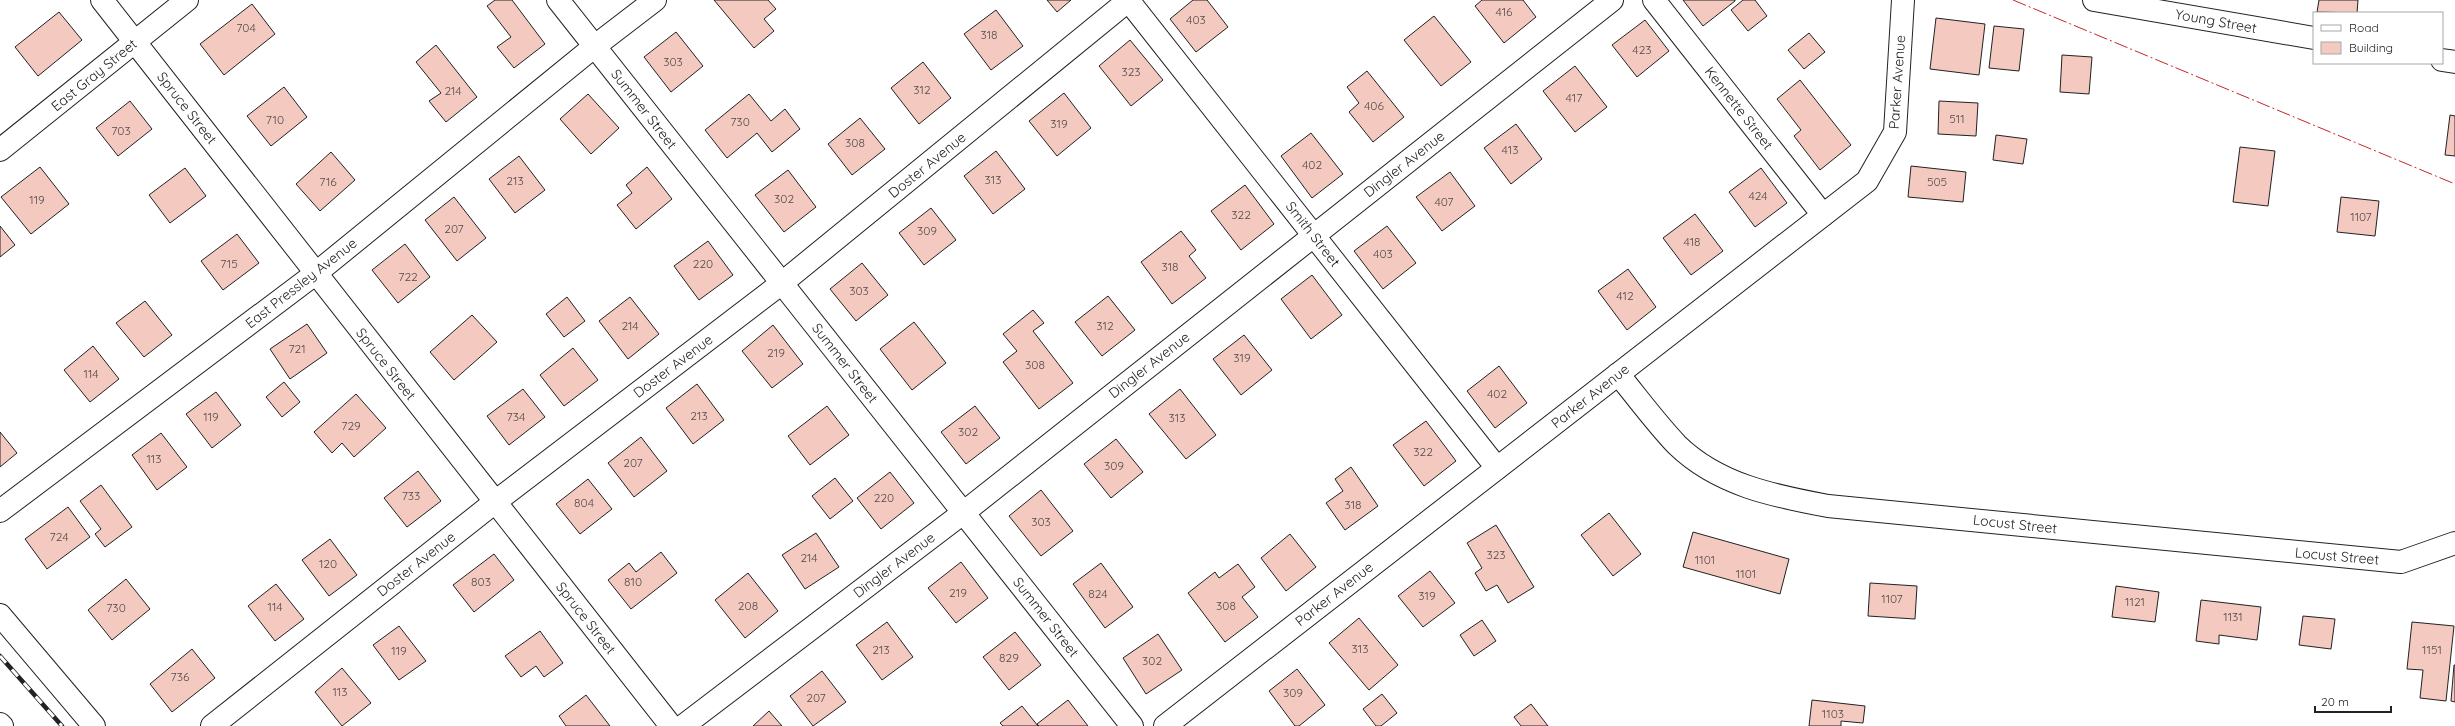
<svg xmlns="http://www.w3.org/2000/svg" width="2455" height="726" font-family="Quicksand,sans-serif">
<style>
.building{fill:#f3c9c0;stroke:#222}
.lines{fill:none;stroke-linecap:round;stroke-linejoin:round}
.minor-casing{stroke:#222;stroke-width:24}
.tertiary-casing{stroke:#222;stroke-width:24}
.primary-casing{stroke:#222;stroke-width:24}
.minor{stroke:#fff;stroke-width:22}
.tertiary{stroke:#fff;stroke-width:22}
.primary{stroke:#fff;stroke-width:22}
.rail-casing{stroke:#222;stroke-width:4.5}
.rail{stroke:#fff;stroke-width:3;stroke-dasharray:9;stroke-linecap:butt}
.power{stroke:#c62828;stroke-width:1;stroke-dasharray:14 3 2 3;stroke-linecap:butt}
.labels{text-anchor:middle;dominant-baseline:central;stroke-width:3;stroke-linejoin:round;paint-order:stroke}
.number-label{font-size:12px;fill:#564c4a}
.street-label{font-size:14px;fill:#222;stroke:#fff}
</style>
<rect width="100%" height="100%" fill="#fff"/>
<!-- building -->
<g class="building">
<path d="M 495,0 L 512,0 L 545,44 L 514,68 L 497,47 L 511,37 L 487,6 Z"/>
<path d="M 714,0 L 768,0 L 776,9 L 764,19 L 774,31 L 754,48 Z"/>
<path d="M 1047,0 L 1071,0 L 1057,12 Z"/>
<path d="M 1193,0 L 1207,0 L 1228,27 L 1196,52 L 1170,19 Z"/>
<path d="M 1482,0 L 1523,0 L 1536,17 L 1504,43 L 1475,6 Z"/>
<path d="M 1683,0 L 1735,0 L 1735,1 L 1703,26 Z"/>
<path d="M 1743,0 L 1755,0 L 1767,16 L 1748,31 L 1731,10 Z"/>
<path d="M 2319,0 L 2358,0 L 2357,13 L 2317,12 Z"/>
<path d="M 252,4 L 275,34 L 224,75 L 200,44 Z"/>
<path d="M 996,10 L 1023,46 L 991,70 L 964,34 Z"/>
<path d="M 59,12 L 82,40 L 38,76 L 15,47 Z"/>
<path d="M 1434,16 L 1471,62 L 1441,86 L 1404,40 Z"/>
<path d="M 1936,18 L 1985,24 L 1979,75 L 1930,69 Z"/>
<path d="M 1645,20 L 1669,51 L 1637,77 L 1612,45 Z"/>
<path d="M 1994,26 L 2024,29 L 2019,71 L 1989,68 Z"/>
<path d="M 676,32 L 703,66 L 671,92 L 644,57 Z"/>
<path d="M 1809,33 L 1825,52 L 1804,69 L 1788,50 Z"/>
<path d="M 1130,40 L 1163,80 L 1131,106 L 1099,66 Z"/>
<path d="M 436,45 L 477,97 L 446,122 L 429,101 L 441,93 L 416,62 Z"/>
<path d="M 2062,55 L 2092,57 L 2089,94 L 2060,92 Z"/>
<path d="M 923,62 L 951,98 L 919,124 L 891,88 Z"/>
<path d="M 1575,66 L 1607,107 L 1575,132 L 1543,91 Z"/>
<path d="M 1367,71 L 1404,117 L 1373,142 L 1349,112 L 1359,103 L 1347,87 Z"/>
<path d="M 1800,80 L 1851,145 L 1820,170 L 1794,136 L 1801,130 L 1777,99 Z"/>
<path d="M 284,87 L 307,117 L 271,146 L 247,116 Z"/>
<path d="M 1064,93 L 1091,128 L 1057,156 L 1029,121 Z"/>
<path d="M 588,94 L 619,128 L 591,154 L 560,119 Z"/>
<path d="M 749,94 L 771,121 L 785,109 L 800,129 L 772,152 L 757,133 L 727,158 L 705,130 Z"/>
<path d="M 130,101 L 152,129 L 118,156 L 96,128 Z"/>
<path d="M 1939,101 L 1978,103 L 1976,136 L 1938,134 Z"/>
<path d="M 2450,115 L 2455,116 L 2455,156 L 2445,155 Z"/>
<path d="M 860,118 L 885,149 L 852,175 L 828,144 Z"/>
<path d="M 1516,124 L 1542,159 L 1511,184 L 1484,148 Z"/>
<path d="M 1311,133 L 1343,174 L 1312,198 L 1281,156 Z"/>
<path d="M 1996,135 L 2027,139 L 2023,164 L 1993,160 Z"/>
<path d="M 2240,147 L 2275,151 L 2268,206 L 2233,202 Z"/>
<path d="M 996,151 L 1025,189 L 993,214 L 964,176 Z"/>
<path d="M 331,152 L 355,180 L 320,211 L 296,184 Z"/>
<path d="M 519,156 L 545,190 L 515,213 L 489,179 Z"/>
<path d="M 1911,166 L 1966,172 L 1963,202 L 1908,197 Z"/>
<path d="M 40,167 L 69,204 L 31,234 L 1,197 Z"/>
<path d="M 647,167 L 672,199 L 636,229 L 617,205 L 632,193 L 626,185 Z"/>
<path d="M 185,168 L 206,196 L 170,223 L 149,195 Z"/>
<path d="M 1761,168 L 1787,203 L 1755,227 L 1729,192 Z"/>
<path d="M 788,170 L 816,207 L 784,232 L 755,195 Z"/>
<path d="M 1450,172 L 1475,206 L 1442,231 L 1416,197 Z"/>
<path d="M 1245,185 L 1274,224 L 1241,250 L 1211,211 Z"/>
<path d="M 454,197 L 486,238 L 457,261 L 425,220 Z"/>
<path d="M 2341,197 L 2379,201 L 2375,236 L 2337,232 Z"/>
<path d="M 931,208 L 956,240 L 924,265 L 899,233 Z"/>
<path d="M 1695,214 L 1723,251 L 1691,275 L 1663,238 Z"/>
<path d="M 0,226 L 15,245 L 0,257 Z"/>
<path d="M 1387,226 L 1416,263 L 1383,289 L 1354,251 Z"/>
<path d="M 1181,231 L 1196,250 L 1189,256 L 1206,278 L 1172,304 L 1141,262 Z"/>
<path d="M 237,234 L 259,263 L 223,290 L 201,261 Z"/>
<path d="M 708,241 L 733,275 L 699,300 L 674,266 Z"/>
<path d="M 405,244 L 430,277 L 398,303 L 372,270 Z"/>
<path d="M 862,263 L 888,295 L 856,321 L 830,289 Z"/>
<path d="M 1628,269 L 1656,307 L 1627,330 L 1598,291 Z"/>
<path d="M 1312,275 L 1342,315 L 1311,339 L 1281,299 Z"/>
<path d="M 1108,296 L 1135,330 L 1102,356 L 1075,322 Z"/>
<path d="M 567,297 L 585,321 L 564,337 L 546,314 Z"/>
<path d="M 630,297 L 659,334 L 628,359 L 599,321 Z"/>
<path d="M 145,301 L 172,335 L 144,357 L 116,323 Z"/>
<path d="M 1033,310 L 1044,323 L 1033,331 L 1073,383 L 1039,409 L 1003,362 L 1017,351 L 1003,334 Z"/>
<path d="M 472,315 L 497,342 L 454,380 L 430,352 Z"/>
<path d="M 914,322 L 946,363 L 912,390 L 880,349 Z"/>
<path d="M 307,324 L 327,353 L 290,379 L 270,349 Z"/>
<path d="M 773,325 L 803,364 L 772,388 L 742,351 Z"/>
<path d="M 1244,335 L 1272,370 L 1241,395 L 1213,359 Z"/>
<path d="M 93,346 L 119,379 L 90,402 L 64,370 Z"/>
<path d="M 573,348 L 598,380 L 564,406 L 540,375 Z"/>
<path d="M 1499,366 L 1527,403 L 1495,428 L 1467,391 Z"/>
<path d="M 284,382 L 300,402 L 282,417 L 266,397 Z"/>
<path d="M 697,384 L 724,420 L 693,444 L 666,408 Z"/>
<path d="M 523,389 L 545,417 L 509,445 L 487,416 Z"/>
<path d="M 1180,389 L 1216,435 L 1186,459 L 1149,414 Z"/>
<path d="M 216,392 L 241,425 L 212,448 L 186,414 Z"/>
<path d="M 356,394 L 386,428 L 354,457 L 342,443 L 332,453 L 314,432 Z"/>
<path d="M 827,406 L 849,435 L 810,465 L 788,436 Z"/>
<path d="M 975,406 L 1000,438 L 966,464 L 941,432 Z"/>
<path d="M 1426,421 L 1456,461 L 1424,486 L 1393,445 Z"/>
<path d="M 0,432 L 17,453 L 0,467 Z"/>
<path d="M 161,433 L 187,467 L 157,490 L 132,455 Z"/>
<path d="M 641,437 L 667,471 L 634,497 L 608,463 Z"/>
<path d="M 1116,439 L 1143,472 L 1111,498 L 1084,464 Z"/>
<path d="M 1351,467 L 1378,506 L 1345,530 L 1326,503 L 1343,491 L 1335,479 Z"/>
<path d="M 418,471 L 441,501 L 407,527 L 384,498 Z"/>
<path d="M 890,472 L 914,503 L 881,529 L 857,498 Z"/>
<path d="M 835,478 L 853,501 L 830,519 L 812,496 Z"/>
<path d="M 588,479 L 612,509 L 580,534 L 556,504 Z"/>
<path d="M 101,485 L 132,527 L 105,547 L 95,534 L 101,529 L 80,501 Z"/>
<path d="M 1041,490 L 1073,531 L 1041,556 L 1009,516 Z"/>
<path d="M 68,507 L 90,537 L 47,569 L 25,539 Z"/>
<path d="M 1609,513 L 1641,554 L 1613,576 L 1581,535 Z"/>
<path d="M 1496,525 L 1534,587 L 1508,603 L 1497,585 L 1486,591 L 1475,573 L 1482,568 L 1467,543 Z"/>
<path d="M 1693,532 L 1789,559 L 1780,594 L 1683,567 Z"/>
<path d="M 816,533 L 839,567 L 805,589 L 782,555 Z"/>
<path d="M 1290,534 L 1316,567 L 1286,591 L 1261,558 Z"/>
<path d="M 330,539 L 357,575 L 329,596 L 302,560 Z"/>
<path d="M 661,552 L 677,573 L 631,609 L 608,580 L 629,563 L 636,572 Z"/>
<path d="M 494,554 L 514,580 L 474,612 L 453,585 Z"/>
<path d="M 961,562 L 988,598 L 956,623 L 928,588 Z"/>
<path d="M 1101,563 L 1133,607 L 1105,628 L 1073,584 Z"/>
<path d="M 1238,564 L 1255,587 L 1242,597 L 1258,617 L 1225,642 L 1188,593 L 1215,572 L 1219,578 Z"/>
<path d="M 1430,571 L 1455,603 L 1423,627 L 1398,596 Z"/>
<path d="M 748,573 L 778,611 L 745,638 L 715,600 Z"/>
<path d="M 126,579 L 150,609 L 112,640 L 88,610 Z"/>
<path d="M 1870,583 L 1917,586 L 1915,619 L 1868,616 Z"/>
<path d="M 276,584 L 304,619 L 275,641 L 248,606 Z"/>
<path d="M 2116,586 L 2159,592 L 2155,622 L 2112,617 Z"/>
<path d="M 2201,600 L 2261,607 L 2257,640 L 2219,635 L 2219,644 L 2196,641 Z"/>
<path d="M 2303,616 L 2335,619 L 2331,649 L 2299,645 Z"/>
<path d="M 1359,618 L 1398,665 L 1369,690 L 1329,643 Z"/>
<path d="M 1482,620 L 1496,641 L 1474,656 L 1460,635 Z"/>
<path d="M 887,622 L 913,657 L 882,680 L 856,645 Z"/>
<path d="M 2412,622 L 2454,626 L 2446,701 L 2420,698 L 2423,670 L 2407,669 Z"/>
<path d="M 399,626 L 426,661 L 399,680 L 373,645 Z"/>
<path d="M 540,631 L 563,663 L 544,677 L 536,666 L 521,677 L 505,656 Z"/>
<path d="M 1015,632 L 1041,665 L 1009,690 L 983,657 Z"/>
<path d="M 1158,634 L 1182,670 L 1146,694 L 1123,658 Z"/>
<path d="M 192,649 L 215,678 L 172,712 L 150,684 Z"/>
<path d="M 2454,665 L 2455,665 L 2455,702 L 2451,701 Z"/>
<path d="M 342,668 L 371,703 L 342,726 L 315,692 Z"/>
<path d="M 1297,669 L 1325,705 L 1299,726 L 1295,726 L 1269,691 Z"/>
<path d="M 822,671 L 846,702 L 813,726 L 790,696 Z"/>
<path d="M 1382,694 L 1397,713 L 1381,726 L 1376,726 L 1363,709 Z"/>
<path d="M 586,695 L 610,726 L 566,726 L 559,716 Z"/>
<path d="M 1068,700 L 1088,726 L 1039,726 L 1037,724 Z"/>
<path d="M 1812,700 L 1865,706 L 1863,723 L 1841,721 L 1841,726 L 1809,726 Z"/>
<path d="M 1531,704 L 1548,726 L 1521,726 L 1514,717 Z"/>
<path d="M 1022,706 L 1038,726 L 1003,726 L 1000,723 Z"/>
<path d="M 769,711 L 782,726 L 753,726 Z"/>
</g>
<g class="lines">
<defs>
<g id="minor">
<path d="M 102,0 L 671,726"/>
<path d="M 558,0 L 1132,726"/>
<path d="M 1128,0 L 1497,468"/>
<path d="M 1654,0 L 1823,215"/>
<path d="M 2094,0 L 2314,38"/>
<path d="M 2442,60 L 2455,62"/>
<path d="M 0,150 L 187,0"/>
<path d="M 1618,374 C 1637,397 1656,423 1677,445 C 1718,485 1774,496 1828,506 L 2401,562 L 2455,543"/>
<path d="M 0,511 L 315,274 L 595,46 L 655,0"/>
<path d="M 212,726 L 495,502 L 782,283 L 1129,0"/>
<path d="M 683,726 L 963,513 L 1612,0"/>
<path d="M 1165,726 L 1867,181 L 1895,132 L 1903,0"/>
</g>
<path id="tertiary" d="M 0,724 L 2,726"/>
<path id="primary" d="M 0,615 L 94,726"/>
</defs>
<!-- minor casing -->
<use href="#minor" class="minor-casing"/>
<!-- tertiary casing -->
<use href="#tertiary" class="tertiary-casing"/>
<!-- primary casing -->
<use href="#primary" class="primary-casing"/>
<!-- minor -->
<use href="#minor" class="minor"/>
<!-- tertiary -->
<use href="#tertiary" class="tertiary"/>
<!-- primary -->
<use href="#primary" class="primary"/>
<defs>
<path id="rail" d="M 0,656 L 62,726"/>
</defs>
<!-- rail casing -->
<use href="#rail" class="rail-casing"/>
<!-- rail -->
<use href="#rail" class="rail"/>
<!-- power -->
<path class="power" d="M 2013,0 L 2455,184"/>
</g>
<g class="labels">
<!-- number labels -->
<g class="number-label">
<text x="1504" y="11">416</text>
<text x="1196" y="19">403</text>
<text x="246" y="27">704</text>
<text x="989" y="34">318</text>
<text x="1642" y="49">423</text>
<text x="673" y="61">303</text>
<text x="1131" y="71">323</text>
<text x="922" y="89">312</text>
<text x="453" y="90">214</text>
<text x="1574" y="97">417</text>
<text x="1374" y="105">406</text>
<text x="1957" y="118">511</text>
<text x="275" y="119">710</text>
<text x="740" y="121">730</text>
<text x="1059" y="123">319</text>
<text x="121" y="130">703</text>
<text x="855" y="142">308</text>
<text x="1510" y="149">413</text>
<text x="1312" y="164">402</text>
<text x="993" y="179">313</text>
<text x="515" y="180">213</text>
<text x="328" y="181">716</text>
<text x="1937" y="181">505</text>
<text x="1758" y="195">424</text>
<text x="784" y="198">302</text>
<text x="37" y="199">119</text>
<text x="1444" y="201">407</text>
<text x="1241" y="214">322</text>
<text x="2361" y="216">1107</text>
<text x="454" y="228">207</text>
<text x="927" y="230">309</text>
<text x="1692" y="241">418</text>
<text x="1383" y="253">403</text>
<text x="229" y="263">715</text>
<text x="703" y="263">220</text>
<text x="1170" y="266">318</text>
<text x="408" y="276">722</text>
<text x="859" y="290">303</text>
<text x="1625" y="295">412</text>
<text x="630" y="325">214</text>
<text x="1105" y="325">312</text>
<text x="297" y="348">721</text>
<text x="776" y="352">219</text>
<text x="1242" y="357">319</text>
<text x="1035" y="364">308</text>
<text x="91" y="373">114</text>
<text x="1497" y="393">402</text>
<text x="699" y="415">213</text>
<text x="211" y="416">119</text>
<text x="516" y="416">734</text>
<text x="1177" y="417">313</text>
<text x="351" y="425">729</text>
<text x="968" y="431">302</text>
<text x="1423" y="451">322</text>
<text x="154" y="458">113</text>
<text x="633" y="462">207</text>
<text x="1114" y="465">309</text>
<text x="411" y="495">733</text>
<text x="884" y="497">220</text>
<text x="584" y="502">804</text>
<text x="1353" y="504">318</text>
<text x="1041" y="521">303</text>
<text x="59" y="536">724</text>
<text x="1496" y="554">323</text>
<text x="809" y="557">214</text>
<text x="1705" y="559">1101</text>
<text x="328" y="563">120</text>
<text x="1746" y="573">1101</text>
<text x="481" y="581">803</text>
<text x="633" y="581">810</text>
<text x="958" y="592">219</text>
<text x="1098" y="593">824</text>
<text x="1427" y="595">319</text>
<text x="1892" y="598">1107</text>
<text x="2135" y="601">1121</text>
<text x="748" y="605">208</text>
<text x="1226" y="605">308</text>
<text x="275" y="606">114</text>
<text x="116" y="607">730</text>
<text x="2233" y="616">1131</text>
<text x="1360" y="648">313</text>
<text x="881" y="649">213</text>
<text x="2432" y="649">1151</text>
<text x="399" y="650">119</text>
<text x="1009" y="657">829</text>
<text x="1152" y="660">302</text>
<text x="180" y="676">736</text>
<text x="340" y="691">113</text>
<text x="1293" y="692">309</text>
<text x="816" y="697">207</text>
<text x="1833" y="713">1103</text>
</g>
<!-- street labels -->
<g class="street-label">
<text transform="translate(2216 21) rotate(10)">Young Street</text>
<text transform="translate(94 75) rotate(-39)">East Gray Street</text>
<text transform="translate(1897 82) rotate(-86)">Parker Avenue</text>
<text transform="translate(187 108) rotate(52)">Spruce Street</text>
<text transform="translate(1739 108) rotate(52)">Kennette Street</text>
<text transform="translate(644 109) rotate(52)">Summer Street</text>
<text transform="translate(1404 164) rotate(-38)">Dingler Avenue</text>
<text transform="translate(927 165) rotate(-39)">Doster Avenue</text>
<text transform="translate(1313 234) rotate(52)">Smith Street</text>
<text transform="translate(301 283) rotate(-38)">East Pressley Avenue</text>
<text transform="translate(845 363) rotate(52)">Summer Street</text>
<text transform="translate(386 364) rotate(52)">Spruce Street</text>
<text transform="translate(1149 365) rotate(-38)">Dingler Avenue</text>
<text transform="translate(673 366) rotate(-37)">Doster Avenue</text>
<text transform="translate(1590 396) rotate(-38)">Parker Avenue</text>
<text transform="translate(2015 524) rotate(6)">Locust Street</text>
<text transform="translate(2337 556) rotate(5)">Locust Street</text>
<text transform="translate(416 564) rotate(-38)">Doster Avenue</text>
<text transform="translate(894 565) rotate(-37)">Dingler Avenue</text>
<text transform="translate(1334 594) rotate(-38)">Parker Avenue</text>
<text transform="translate(1046 617) rotate(52)">Summer Street</text>
<text transform="translate(586 618) rotate(52)">Spruce Street</text>
</g>
</g>
<!-- legend -->
<rect x="2313" y="12" width="130" height="52" fill="#ffffff" stroke="#a7a7a7"/>
<rect x="2321" y="25" width="20" height="6" fill="#ffffff" stroke="#a7a7a7"/>
<text x="2349" y="32" font-size="12" fill="#222222">Road</text>
<rect x="2321" y="42" width="20" height="12" fill="#f3c9c0" stroke="#a7a7a7"/>
<text x="2349" y="52" font-size="12" fill="#222222">Building</text>
<!-- scale -->
<path d="M2315 706v6h76v-6" fill="none" stroke="#222222" stroke-width="2"/>
<text x="2321" y="706" font-size="12" fill="#222222" stroke="#ffffff" stroke-width="3" paint-order="stroke">20 m</text>
</svg>
